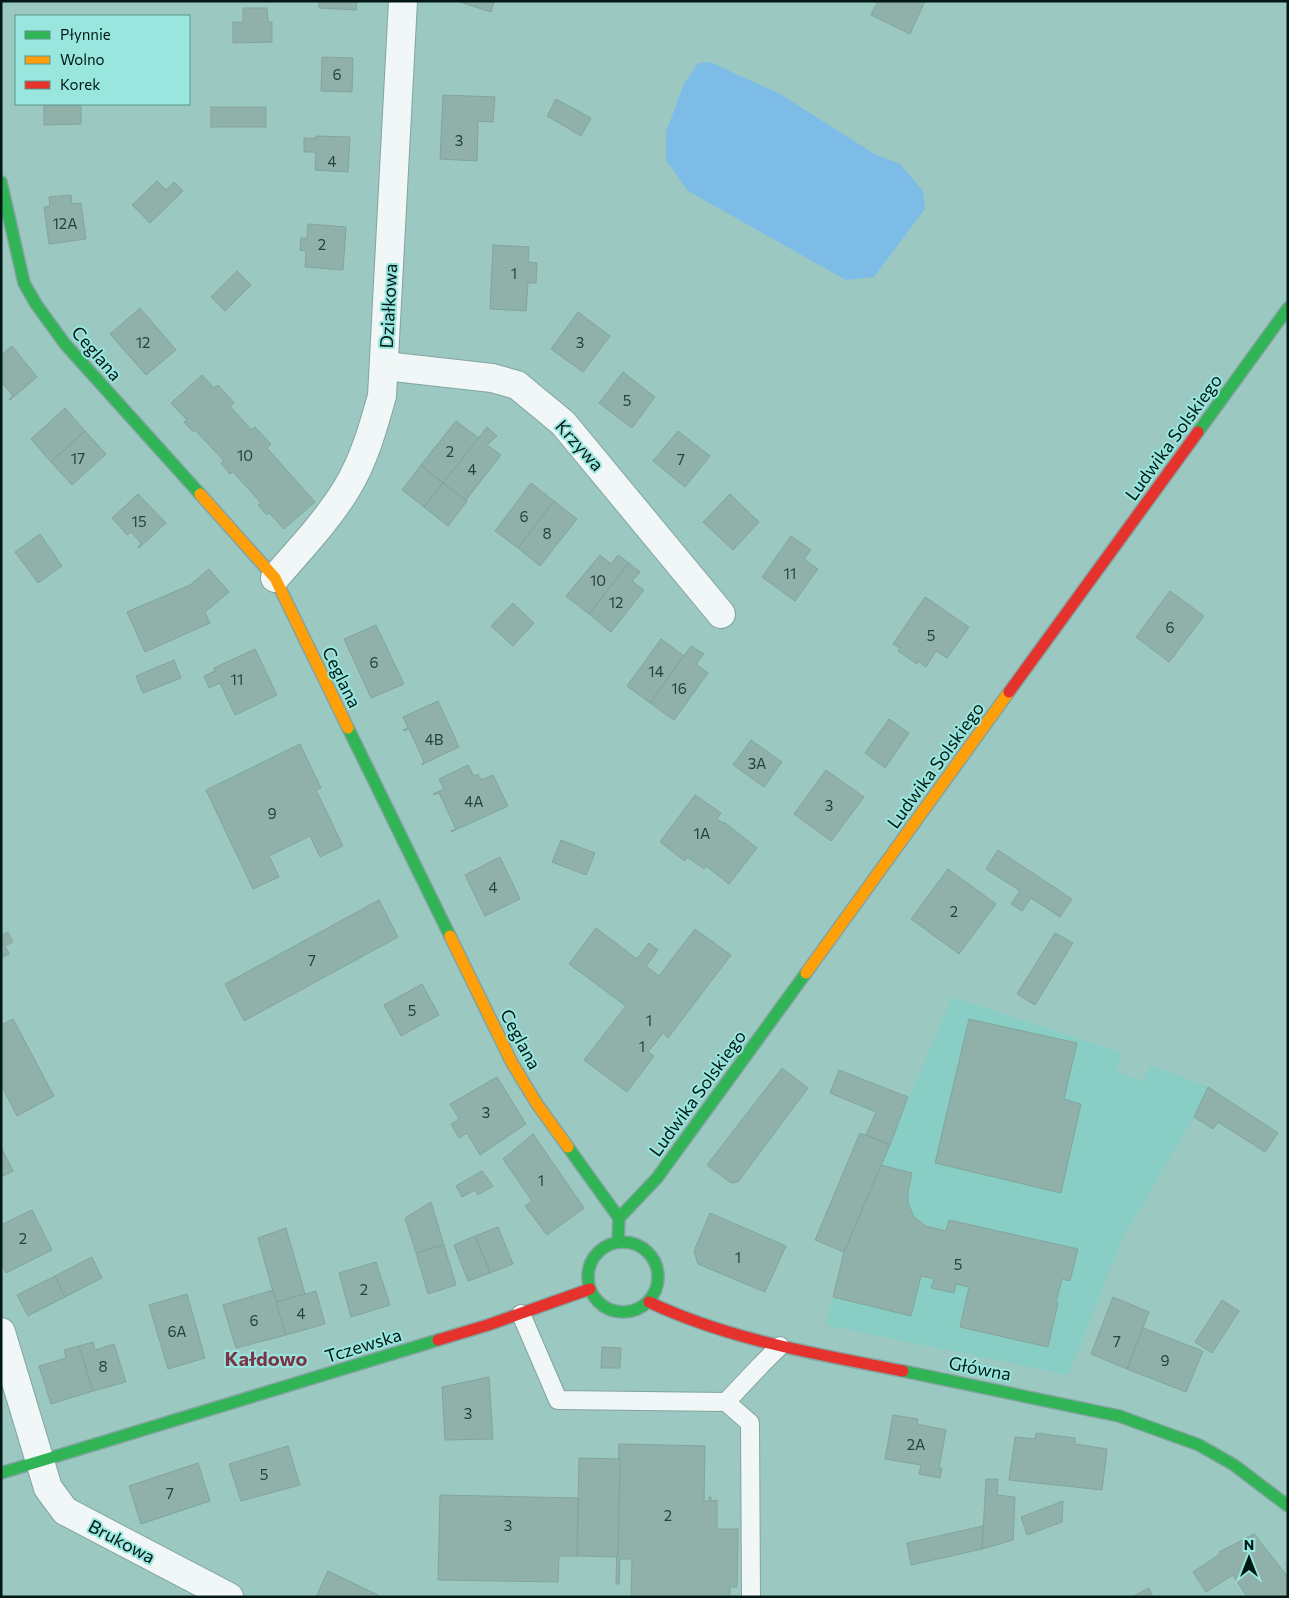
<svg xmlns="http://www.w3.org/2000/svg" width="1289" height="1598" font-family="Commissioner,sans-serif">
<style>
.built{fill:#88cec5}
.water{fill:#7cbce7}
.building{fill:#90b1a9;stroke:#83a49c}
.lines{fill:none;stroke-linecap:round;stroke-linejoin:round}
.lane-casing{stroke:#82a4a0;stroke-width:20}
.street-casing{stroke:#82a4a0;stroke-width:30}
.fast-casing{stroke:#82a4a0;stroke-width:14}
.slow-casing{stroke:#82a4a0;stroke-width:14}
.jam-casing{stroke:#82a4a0;stroke-width:14}
.lane{stroke:#f0f7f6;stroke-width:18}
.street{stroke:#f0f7f6;stroke-width:28}
.fast{stroke:#30b455;stroke-width:11}
.slow{stroke:#ff9f0a;stroke-width:11}
.jam{stroke:#e5322d;stroke-width:11}
.labels{text-anchor:middle;dominant-baseline:central;stroke-width:4;stroke-linejoin:round;paint-order:stroke}
.number-label{font-size:15px;fill:#26403c}
.street-label{font-size:18px;fill:#011815;stroke:#98e6dd}
.quarter-label{font-size:20px;font-weight:bold;fill:#7b3446;stroke:#98e6dd}
</style>
<rect width="100%" height="100%" fill="#9cc8c2"/>
<!-- built -->
<path class="built" d="M 952,997 L 1122,1053 L 1116,1071 L 1143,1082 L 1150,1065 L 1208,1087 L 1194,1117 L 1122,1239 L 1068,1375 L 826,1325 L 844,1252 Z"/>
<!-- water -->
<path class="water" d="M 710,62 L 780,94 L 876,155 L 900,164 L 923,191 L 925,209 L 874,277 L 846,280 L 688,191 L 666,160 L 666,132 L 684,84 L 698,63 Z"/>
<!-- building -->
<g class="building">
<path d="M 319,1 L 357,1 L 356,10 L 319,8 Z"/>
<path d="M 457,1 L 494,1 L 491,12 Z"/>
<path d="M 878,1 L 925,1 L 910,34 L 871,15 Z"/>
<path d="M 243,8 L 267,8 L 268,22 L 272,22 L 272,42 L 233,43 L 233,22 L 243,22 Z"/>
<path d="M 322,57 L 353,58 L 352,92 L 321,91 Z"/>
<path d="M 443,95 L 495,97 L 493,122 L 478,121 L 477,161 L 440,159 Z"/>
<path d="M 556,99 L 591,118 L 581,136 L 547,116 Z"/>
<path d="M 44,104 L 81,104 L 81,124 L 44,125 Z"/>
<rect x="211" y="107" width="55" height="20"/>
<path d="M 316,136 L 350,137 L 348,172 L 315,170 L 316,152 L 304,152 L 304,138 L 316,138 Z"/>
<path d="M 157,181 L 166,190 L 174,182 L 183,191 L 150,223 L 132,205 Z"/>
<path d="M 71,195 L 72,204 L 81,203 L 86,239 L 49,244 L 44,207 L 50,206 L 49,197 Z"/>
<path d="M 308,224 L 346,227 L 343,270 L 305,267 L 306,251 L 300,250 L 301,238 L 307,238 Z"/>
<path d="M 493,245 L 529,247 L 528,262 L 537,263 L 536,283 L 528,283 L 526,311 L 490,309 Z"/>
<path d="M 237,271 L 251,285 L 225,311 L 211,297 Z"/>
<path d="M 140,308 L 176,350 L 146,375 L 110,334 Z"/>
<path d="M 578,312 L 610,336 L 583,372 L 551,349 Z"/>
<path d="M 12,346 L 37,377 L 10,400 L 9,399 L 13,396 L 3,384 L 1,385 L 1,355 Z"/>
<path d="M 623,372 L 655,397 L 632,428 L 599,403 Z"/>
<path d="M 202,375 L 214,388 L 218,385 L 234,403 L 230,406 L 251,430 L 255,427 L 271,444 L 267,448 L 315,502 L 284,529 L 269,513 L 267,515 L 258,505 L 261,503 L 233,472 L 230,474 L 221,463 L 224,461 L 195,430 L 193,432 L 184,422 L 187,420 L 171,403 Z"/>
<path d="M 65,408 L 85,431 L 51,462 L 31,439 Z"/>
<path d="M 456,421 L 479,438 L 443,483 L 421,465 Z"/>
<path d="M 487,427 L 497,436 L 487,445 L 501,455 L 466,500 L 443,483 Z"/>
<path d="M 85,431 L 106,454 L 72,485 L 51,462 Z"/>
<path d="M 678,431 L 710,456 L 685,487 L 653,461 Z"/>
<path d="M 421,465 L 443,483 L 424,507 L 402,490 Z"/>
<path d="M 443,483 L 467,501 L 448,526 L 424,507 Z"/>
<path d="M 531,483 L 554,501 L 518,548 L 495,531 Z"/>
<path d="M 138,494 L 166,523 L 139,548 L 138,547 L 141,543 L 131,532 L 127,535 L 112,518 Z"/>
<path d="M 730,494 L 759,522 L 733,550 L 703,522 Z"/>
<path d="M 554,501 L 577,519 L 540,566 L 518,548 Z"/>
<path d="M 40,534 L 62,566 L 38,583 L 15,552 Z"/>
<path d="M 791,536 L 811,550 L 804,559 L 818,569 L 795,601 L 762,577 Z"/>
<path d="M 600,555 L 611,564 L 618,555 L 629,563 L 589,614 L 566,596 Z"/>
<path d="M 629,563 L 640,572 L 632,581 L 644,590 L 611,632 L 589,614 Z"/>
<path d="M 209,569 L 229,592 L 205,612 L 210,623 L 145,652 L 127,612 L 190,585 Z"/>
<path d="M 1170,591 L 1204,616 L 1169,662 L 1136,637 Z"/>
<path d="M 925,597 L 969,627 L 947,658 L 936,651 L 926,667 L 918,661 L 917,664 L 898,651 L 900,648 L 893,644 Z"/>
<path d="M 513,603 L 534,623 L 513,646 L 491,626 Z"/>
<path d="M 376,625 L 404,684 L 371,698 L 344,639 Z"/>
<path d="M 661,639 L 684,656 L 650,703 L 627,686 Z"/>
<path d="M 691,646 L 704,654 L 696,664 L 708,673 L 674,720 L 650,703 Z"/>
<path d="M 255,649 L 277,695 L 235,715 L 220,683 L 209,688 L 204,676 L 215,671 L 214,668 Z"/>
<path d="M 174,660 L 181,678 L 143,693 L 136,676 Z"/>
<path d="M 438,701 L 459,747 L 421,765 L 424,762 L 409,729 L 404,731 L 403,730 L 408,728 L 403,717 Z"/>
<path d="M 889,719 L 909,733 L 885,768 L 865,753 Z"/>
<path d="M 751,740 L 782,762 L 764,787 L 733,765 Z"/>
<path d="M 300,744 L 321,788 L 316,790 L 343,846 L 320,857 L 310,836 L 269,856 L 279,877 L 253,889 L 206,790 Z"/>
<path d="M 468,765 L 474,776 L 478,774 L 481,780 L 493,775 L 508,806 L 451,832 L 451,831 L 456,829 L 439,793 L 434,795 L 433,794 L 444,789 L 439,779 Z"/>
<path d="M 826,770 L 864,797 L 831,841 L 794,814 Z"/>
<path d="M 695,795 L 721,813 L 717,819 L 723,823 L 724,822 L 757,848 L 729,884 L 706,866 L 704,869 L 687,857 L 685,861 L 660,842 Z"/>
<path d="M 561,840 L 595,853 L 586,875 L 552,862 Z"/>
<path d="M 998,850 L 1072,899 L 1060,917 L 1031,898 L 1022,911 L 1011,904 L 1020,891 L 986,869 Z"/>
<path d="M 500,857 L 520,899 L 485,916 L 465,875 Z"/>
<path d="M 948,869 L 996,904 L 959,954 L 911,919 Z"/>
<path d="M 379,900 L 398,937 L 244,1021 L 225,984 Z"/>
<path d="M 596,928 L 637,959 L 649,943 L 658,950 L 646,966 L 659,976 L 695,929 L 731,955 L 668,1038 L 663,1033 L 648,1052 L 654,1056 L 627,1092 L 584,1060 L 626,1006 L 569,964 Z"/>
<path d="M 8,932 L 13,942 L 5,946 L 9,954 L 1,958 L 1,936 Z"/>
<path d="M 1055,933 L 1073,943 L 1035,1005 L 1017,994 Z"/>
<path d="M 422,984 L 439,1015 L 401,1036 L 384,1005 Z"/>
<path d="M 13,1019 L 54,1096 L 17,1116 L 1,1085 L 1,1025 Z"/>
<path d="M 969,1019 L 1077,1043 L 1064,1099 L 1081,1104 L 1061,1193 L 935,1163 Z"/>
<path d="M 782,1068 L 808,1088 L 738,1182 L 731,1183 L 707,1165 Z"/>
<path d="M 839,1070 L 908,1097 L 890,1145 L 866,1135 L 876,1112 L 830,1093 Z"/>
<path d="M 497,1077 L 526,1124 L 480,1155 L 467,1133 L 459,1138 L 451,1124 L 459,1119 L 450,1104 Z"/>
<path d="M 1208,1087 L 1278,1133 L 1265,1152 L 1218,1122 L 1213,1129 L 1194,1117 Z"/>
<path d="M 860,1133 L 890,1145 L 844,1252 L 815,1240 Z"/>
<path d="M 533,1134 L 584,1208 L 547,1235 L 525,1206 L 532,1201 L 503,1159 Z"/>
<path d="M 1,1147 L 13,1171 L 1,1177 Z"/>
<path d="M 881,1165 L 912,1173 L 908,1192 L 908,1203 L 914,1217 L 926,1226 L 946,1231 L 949,1220 L 1078,1249 L 1070,1281 L 1062,1279 L 1056,1302 L 1058,1303 L 1048,1347 L 960,1327 L 969,1287 L 956,1284 L 954,1293 L 931,1288 L 934,1279 L 921,1276 L 911,1316 L 833,1297 L 844,1252 Z"/>
<path d="M 482,1171 L 493,1186 L 478,1195 L 475,1190 L 462,1197 L 456,1186 Z"/>
<path d="M 431,1202 L 444,1245 L 416,1253 L 405,1218 Z"/>
<path d="M 32,1210 L 52,1250 L 6,1273 L 1,1263 L 1,1225 Z"/>
<path d="M 710,1213 L 786,1246 L 765,1292 L 698,1264 L 694,1251 Z"/>
<path d="M 498,1227 L 513,1264 L 490,1273 L 475,1236 Z"/>
<path d="M 286,1228 L 305,1294 L 276,1302 L 258,1238 Z"/>
<path d="M 475,1236 L 490,1273 L 468,1281 L 454,1245 Z"/>
<path d="M 444,1245 L 456,1285 L 428,1294 L 416,1253 Z"/>
<path d="M 92,1257 L 102,1278 L 65,1297 L 55,1276 Z"/>
<path d="M 376,1262 L 390,1305 L 351,1317 L 339,1273 Z"/>
<path d="M 55,1276 L 65,1297 L 28,1316 L 17,1295 Z"/>
<path d="M 273,1290 L 286,1335 L 236,1348 L 223,1305 Z"/>
<path d="M 316,1291 L 325,1324 L 286,1335 L 276,1302 Z"/>
<path d="M 187,1294 L 205,1358 L 168,1369 L 149,1305 Z"/>
<path d="M 1113,1297 L 1149,1312 L 1127,1369 L 1091,1354 Z"/>
<path d="M 1222,1300 L 1239,1311 L 1212,1353 L 1195,1342 Z"/>
<path d="M 1143,1328 L 1203,1351 L 1186,1392 L 1127,1369 Z"/>
<path d="M 93,1342 L 95,1350 L 114,1344 L 126,1382 L 93,1391 L 79,1346 Z"/>
<path d="M 79,1346 L 93,1391 L 51,1404 L 39,1366 L 66,1358 L 64,1350 Z"/>
<path d="M 602,1347 L 621,1348 L 620,1368 L 601,1368 Z"/>
<path d="M 489,1377 L 493,1439 L 445,1440 L 442,1387 Z"/>
<path d="M 893,1415 L 918,1419 L 917,1424 L 946,1430 L 939,1468 L 942,1468 L 940,1478 L 919,1474 L 921,1465 L 885,1459 Z"/>
<path d="M 1036,1433 L 1075,1438 L 1075,1444 L 1107,1449 L 1102,1490 L 1009,1480 L 1015,1437 L 1035,1439 Z"/>
<path d="M 619,1444 L 705,1446 L 704,1501 L 709,1501 L 709,1497 L 711,1497 L 711,1501 L 717,1500 L 717,1529 L 738,1529 L 737,1587 L 730,1587 L 730,1597 L 631,1597 L 632,1559 L 620,1559 L 619,1584 L 616,1584 Z"/>
<path d="M 288,1446 L 300,1485 L 241,1501 L 229,1464 Z"/>
<path d="M 579,1458 L 620,1459 L 618,1557 L 577,1556 Z"/>
<path d="M 198,1463 L 210,1501 L 141,1524 L 129,1486 Z"/>
<path d="M 986,1479 L 998,1479 L 997,1495 L 1015,1497 L 1013,1540 L 982,1549 Z"/>
<path d="M 440,1495 L 578,1498 L 577,1556 L 559,1556 L 558,1582 L 438,1580 Z"/>
<path d="M 1063,1501 L 1062,1522 L 1027,1535 L 1021,1517 Z"/>
<path d="M 983,1526 L 982,1549 L 911,1565 L 907,1543 Z"/>
<path d="M 1254,1534 L 1288,1577 L 1288,1597 L 1247,1597 L 1233,1575 L 1206,1592 L 1193,1572 L 1220,1554 L 1219,1552 Z"/>
<path d="M 328,1571 L 378,1595 L 377,1597 L 316,1597 Z"/>
<path d="M 1149,1588 L 1153,1597 L 1132,1597 Z"/>
</g>
<g class="lines">
<defs>
<g id="lane">
<path d="M 521,1314 L 558,1400 L 726,1402 L 750,1423 L 751,1597"/>
<path d="M 726,1402 L 760,1366 L 780,1346"/>
</g>
<g id="street">
<path d="M 385,366 L 492,378 L 517,385 L 563,423 L 721,614"/>
<path d="M 275,578 C 300,549 327,521 347,488 C 364,460 373,428 382,396 L 403,1"/>
<path d="M 1,1332 L 48,1488 L 65,1511 L 229,1597"/>
</g>
<g id="fast">
<path d="M 1,182 L 24,283 L 36,304 L 65,344 L 200,494"/>
<path d="M 1198,432 L 1288,308"/>
<path d="M 348,728 L 450,936"/>
<path d="M 568,1147 L 619,1218"/>
<circle cx="623" cy="1277" r="35"/>
<path d="M 618,1242 L 619,1218 L 657,1178 L 806,973"/>
<path d="M 903,1371 L 1119,1416 L 1199,1445 L 1234,1465 L 1288,1506"/>
<path d="M 1,1473 L 438,1340"/>
</g>
<g id="slow">
<path d="M 200,494 L 275,578 L 348,728"/>
<path d="M 450,936 L 512,1063 L 537,1104 L 568,1147"/>
<path d="M 806,973 L 1009,692"/>
</g>
<g id="jam">
<path d="M 1009,692 L 1198,432"/>
<path d="M 649,1302 C 729,1340 817,1354 903,1371"/>
<path d="M 438,1340 L 488,1325 L 590,1289"/>
</g>
</defs>
<!-- lane casing -->
<use href="#lane" class="lane-casing"/>
<!-- street casing -->
<use href="#street" class="street-casing"/>
<!-- fast casing -->
<use href="#fast" class="fast-casing"/>
<!-- slow casing -->
<use href="#slow" class="slow-casing"/>
<!-- jam casing -->
<use href="#jam" class="jam-casing"/>
<!-- lane -->
<use href="#lane" class="lane"/>
<!-- street -->
<use href="#street" class="street"/>
<!-- fast -->
<use href="#fast" class="fast"/>
<!-- slow -->
<use href="#slow" class="slow"/>
<!-- jam -->
<use href="#jam" class="jam"/>
</g>
<g class="labels">
<!-- number labels -->
<g class="number-label">
<text x="337" y="74">6</text>
<text x="459" y="140">3</text>
<text x="332" y="161">4</text>
<text x="65" y="223">12A</text>
<text x="322" y="244">2</text>
<text x="514" y="273">1</text>
<text x="143" y="342">12</text>
<text x="580" y="342">3</text>
<text x="627" y="400">5</text>
<text x="450" y="451">2</text>
<text x="245" y="455">10</text>
<text x="78" y="458">17</text>
<text x="681" y="459">7</text>
<text x="472" y="469">4</text>
<text x="524" y="516">6</text>
<text x="139" y="521">15</text>
<text x="547" y="533">8</text>
<text x="790" y="573">11</text>
<text x="598" y="580">10</text>
<text x="616" y="602">12</text>
<text x="1170" y="627">6</text>
<text x="931" y="635">5</text>
<text x="374" y="662">6</text>
<text x="656" y="671">14</text>
<text x="237" y="679">11</text>
<text x="679" y="688">16</text>
<text x="434" y="739">4B</text>
<text x="757" y="763">3A</text>
<text x="474" y="801">4A</text>
<text x="829" y="805">3</text>
<text x="272" y="813">9</text>
<text x="702" y="833">1A</text>
<text x="493" y="887">4</text>
<text x="954" y="911">2</text>
<text x="312" y="960">7</text>
<text x="412" y="1010">5</text>
<text x="649" y="1020">1</text>
<text x="642" y="1046">1</text>
<text x="486" y="1112">3</text>
<text x="541" y="1180">1</text>
<text x="23" y="1238">2</text>
<text x="738" y="1257">1</text>
<text x="958" y="1264">5</text>
<text x="364" y="1289">2</text>
<text x="301" y="1313">4</text>
<text x="254" y="1320">6</text>
<text x="177" y="1331">6A</text>
<text x="1117" y="1341">7</text>
<text x="1165" y="1360">9</text>
<text x="103" y="1366">8</text>
<text x="468" y="1413">3</text>
<text x="916" y="1444">2A</text>
<text x="264" y="1474">5</text>
<text x="170" y="1493">7</text>
<text x="668" y="1515">2</text>
<text x="508" y="1525">3</text>
</g>
<!-- street labels -->
<g class="street-label">
<text transform="translate(388 306) rotate(-87)">Działkowa</text>
<text transform="translate(97 353) rotate(49)">Ceglana</text>
<text transform="translate(1173 437) rotate(-54)">Ludwika Solskiego</text>
<text transform="translate(580 445) rotate(48)">Krzywa</text>
<text transform="translate(342 677) rotate(64)">Ceglana</text>
<text transform="translate(935 765) rotate(-54)">Ludwika Solskiego</text>
<text transform="translate(521 1039) rotate(62)">Ceglana</text>
<text transform="translate(697 1093) rotate(-54)">Ludwika Solskiego</text>
<text transform="translate(363 1345) rotate(-17)">Tczewska</text>
<text transform="translate(980 1368) rotate(11)">Główna</text>
<text transform="translate(122 1541) rotate(28)">Brukowa</text>
</g>
<!-- quarter labels -->
<g class="quarter-label">
<text x="266" y="1358">Kałdowo</text>
</g>
</g>
<!-- border -->
<rect width="1289" height="1598" fill="none" stroke="#011815" stroke-width="5"/>
<!-- legend -->
<rect x="15" y="15" width="175" height="90" fill="#98e6dd" stroke="#5c948d"/>
<rect x="25" y="31" width="25" height="8" fill="#30b455" stroke="#5c948d"/>
<text x="60" y="40" font-size="15" fill="#011815">Płynnie</text>
<rect x="25" y="56" width="25" height="8" fill="#ff9f0a" stroke="#5c948d"/>
<text x="60" y="65" font-size="15" fill="#011815">Wolno</text>
<rect x="25" y="81" width="25" height="8" fill="#e5322d" stroke="#5c948d"/>
<text x="60" y="90" font-size="15" fill="#011815">Korek</text>
<!-- north arrow -->
<g transform="translate(1249 1558)" stroke="#98e6dd" stroke-width="4" paint-order="stroke">
<path d="M0-4L9 19L0 12L-9 19Z" fill="#011815"/>
<text y="-8" font-size="14" font-weight="bold" text-anchor="middle" fill="#011815">N</text>
</g>
</svg>
